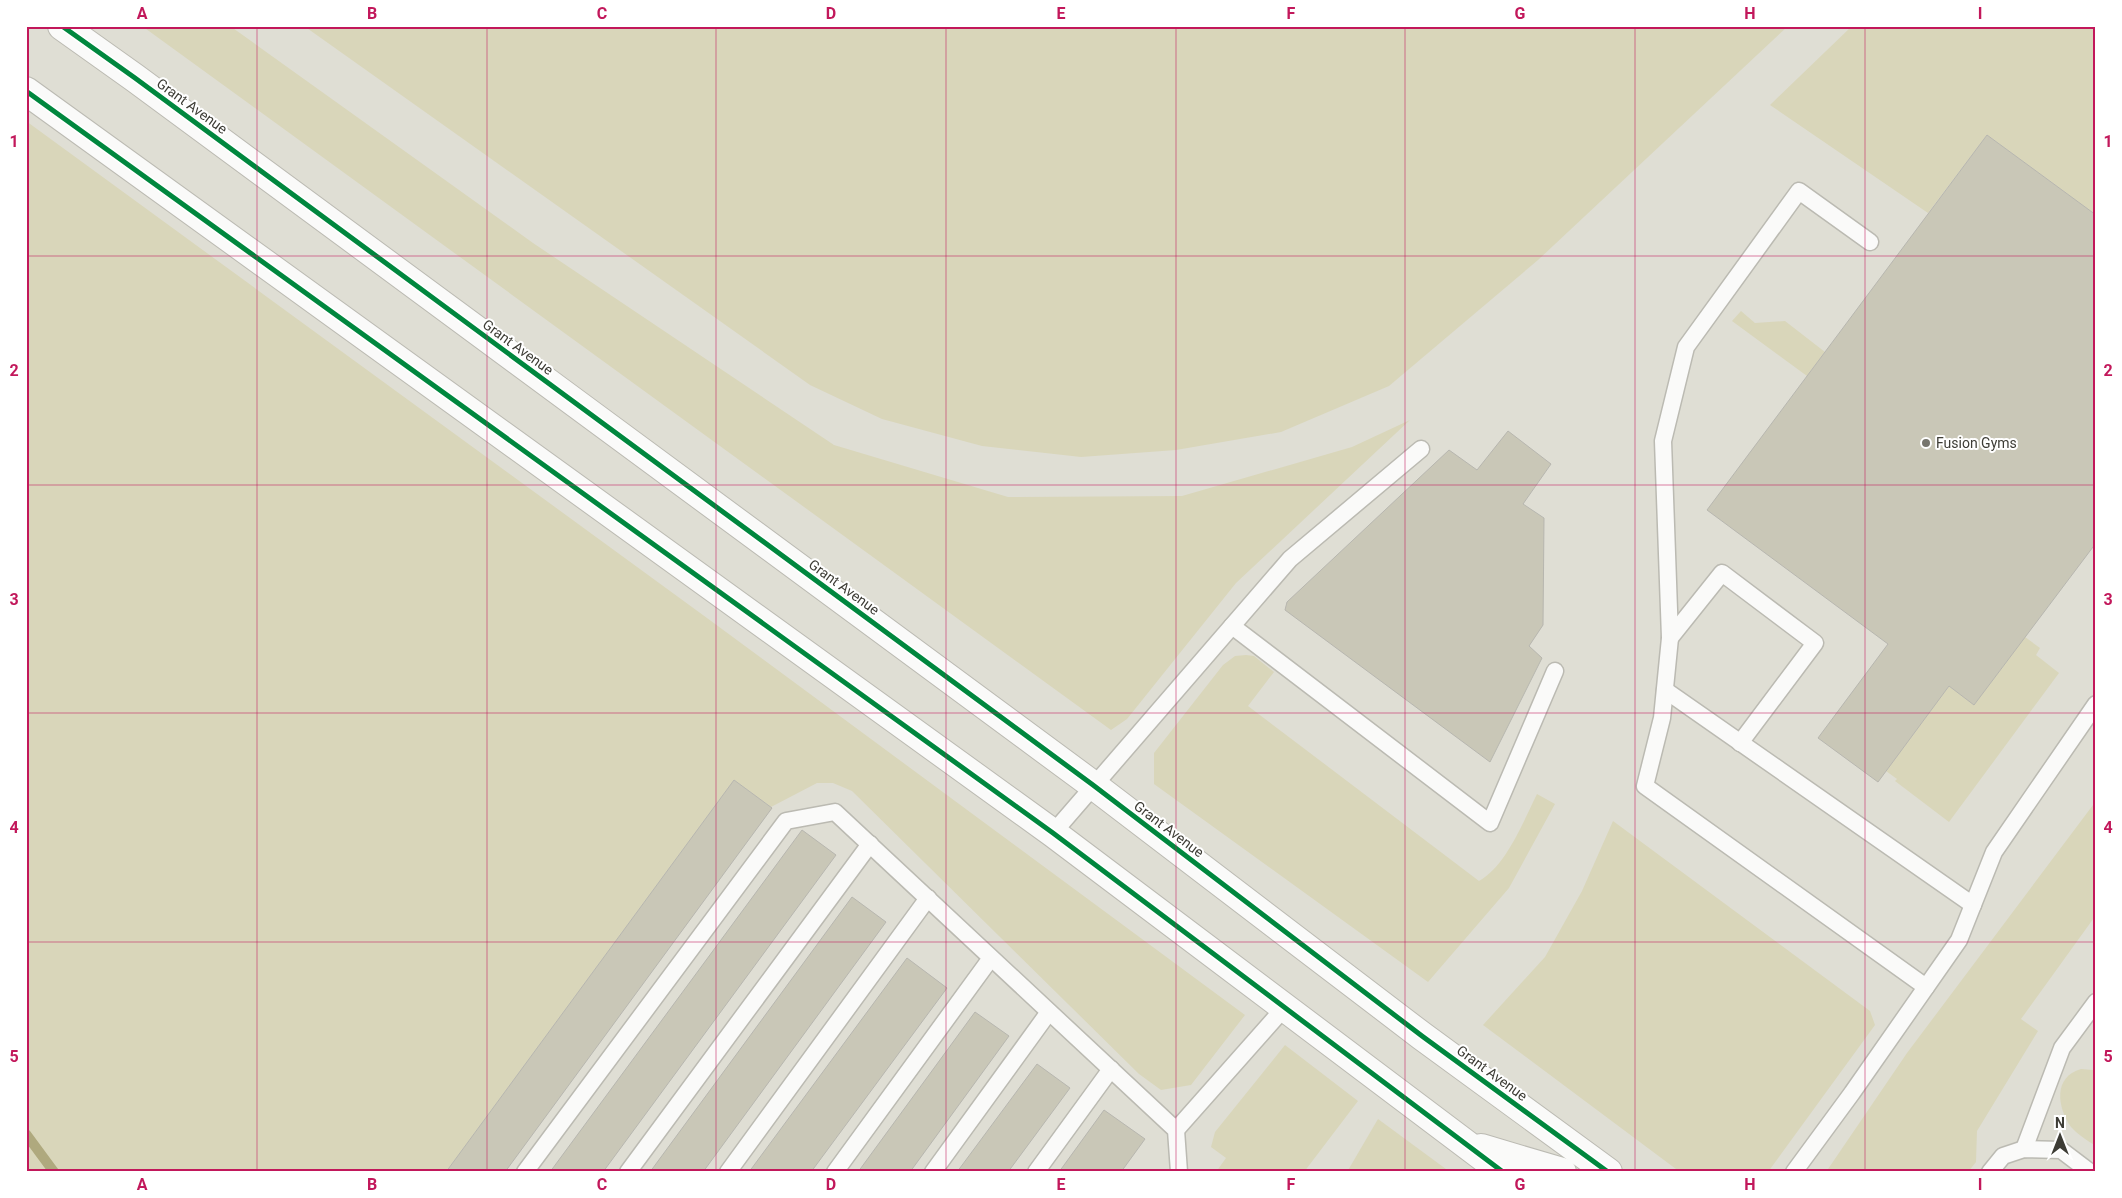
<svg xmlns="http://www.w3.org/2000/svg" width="2122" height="1198" font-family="Roboto,sans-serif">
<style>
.green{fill:#d9d6ba}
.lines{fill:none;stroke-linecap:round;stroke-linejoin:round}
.stream{stroke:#afa97e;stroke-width:10}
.building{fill:#c9c7b7;stroke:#b7b6af}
.service-casing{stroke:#bbbab2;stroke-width:19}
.primary-casing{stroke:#bbbab2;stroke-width:30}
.service{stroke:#fafaf9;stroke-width:16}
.primary{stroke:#fafaf9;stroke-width:28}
.cycleway-casing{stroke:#fff;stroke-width:8}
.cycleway{stroke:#00873e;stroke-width:5}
.grid{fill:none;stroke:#c2185b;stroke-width:1;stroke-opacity:0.55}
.poi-dot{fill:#76756d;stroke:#fff;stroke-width:2}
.labels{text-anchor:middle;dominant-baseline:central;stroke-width:4;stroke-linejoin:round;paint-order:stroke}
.street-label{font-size:14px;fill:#3d3c35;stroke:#fff}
.poi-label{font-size:14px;fill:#3d3c35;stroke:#fff;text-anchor:start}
.neatline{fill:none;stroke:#c2185b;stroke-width:2}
.grid-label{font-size:16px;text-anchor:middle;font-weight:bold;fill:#c2185b}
</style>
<rect width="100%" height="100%" fill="#dfded4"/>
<!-- green -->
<g class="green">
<path d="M 142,26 L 230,26 L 533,243 L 834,445 L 1008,497 L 1182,496 L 1352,447 L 1410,420 L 1236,583 L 1127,719 L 1111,730 Z"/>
<path d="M 304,26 L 1788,26 L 1538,260 L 1389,386 L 1281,432 L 1176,450 L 1081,457 L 982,446 L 882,419 L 810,385 Z"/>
<path d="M 1852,26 L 2096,26 L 2096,215 L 1987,135 L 1928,213 L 1770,105 Z"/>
<path d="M 26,121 L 707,618 L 1245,1015 L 1191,1085 L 1161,1090 L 1139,1074 L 852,791 L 833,783 L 817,783 L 771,807 L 734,780 L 446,1172 L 26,1172 Z"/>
<path d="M 1741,311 L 1755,323 L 1785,321 L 1825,352 L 1807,376 L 1732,321 Z"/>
<path d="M 2025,637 L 2040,648 L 2036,655 L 2059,673 L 1949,822 L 1895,781 L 1897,779 L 1886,771 L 1949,686 L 1974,705 Z"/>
<path d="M 1246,655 L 1254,656 L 1274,672 L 1248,706 L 1479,881 C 1506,866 1523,822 1537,794 L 1555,804 L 1509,888 L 1428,982 L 1154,784 L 1154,753 L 1223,665 L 1235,656 Z"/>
<path d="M 2096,801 L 2096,915 L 2021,1019 L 2038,1031 L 1977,1131 L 1976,1162 L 1968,1172 L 1826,1172 L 1907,1053 Z"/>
<path d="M 1613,821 L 1870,1011 L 1875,1025 L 1768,1172 L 1680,1172 L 1483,1025 L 1545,957 L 1582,891 Z"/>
<path d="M 1285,1045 L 1358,1101 L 1304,1172 L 1216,1172 L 1226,1158 L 1211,1147 L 1215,1132 Z"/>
<path d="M 2081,1069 L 2093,1070 L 2096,1073 L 2096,1146 C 2088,1141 2077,1134 2071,1127 C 2057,1107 2053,1077 2081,1069 Z"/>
<path d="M 1378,1119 L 1450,1172 L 1347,1172 Z"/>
</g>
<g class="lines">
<!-- stream -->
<path class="stream" d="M 26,1134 L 54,1172"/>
</g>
<!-- building -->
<g class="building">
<path d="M 1987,135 L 2096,215 L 2096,543 L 1974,705 L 1949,686 L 1878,782 L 1818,738 L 1888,644 L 1707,510 Z"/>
<path d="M 1508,431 L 1551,464 L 1523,504 L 1544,518 L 1543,625 L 1529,646 L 1542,658 L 1490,762 L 1285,610 L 1287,602 L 1449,450 L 1477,470 Z"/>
<path d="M 734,780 L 772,808 L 505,1172 L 446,1172 Z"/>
<path d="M 802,830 L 836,855 L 603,1172 L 550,1172 Z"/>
<path d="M 852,897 L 886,922 L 703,1172 L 650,1172 Z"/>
<path d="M 907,958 L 947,988 L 811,1172 L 749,1172 Z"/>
<path d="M 975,1012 L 1009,1036 L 910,1172 L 858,1172 Z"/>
<path d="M 1037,1064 L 1070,1088 L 1008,1172 L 957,1172 Z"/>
<path d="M 1104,1110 L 1145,1139 L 1121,1172 L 1059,1172 Z"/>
</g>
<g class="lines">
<defs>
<g id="service">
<path d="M 1870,242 L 1799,191 L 1686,347 L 1663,441 L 1670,638 L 1662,718 L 1645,786 L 1926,987"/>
<path d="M 1232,626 L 1490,823 L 1555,671"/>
<path d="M 1670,638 L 1722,573 L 1815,643 L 1740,743"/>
<path d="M 1665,690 L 1973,905"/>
<path d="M 1053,833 L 1290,559 L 1421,449"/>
<path d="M 1176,1130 L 1285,1007"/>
<path d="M 2024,1149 L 2062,1048 L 2096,1002"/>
<path d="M 525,1172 L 786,821 L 835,812 L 1176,1130 L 1179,1172"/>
<path d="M 628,1172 L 870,844"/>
<path d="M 728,1172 L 928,898"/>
<path d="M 835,1172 L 991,958"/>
<path d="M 933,1172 L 1049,1012"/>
<path d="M 1036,1172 L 1111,1069"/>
<path d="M 1794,1172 L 1852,1093 L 1959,940 L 1994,852 L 2096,704"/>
<path d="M 1990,1172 L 2003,1156 L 2024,1149 L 2061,1150 L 2090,1172"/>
</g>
<g id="primary">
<path d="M 62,26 L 135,78 L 1093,785 L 1422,1036 L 1608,1172"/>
<path d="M 26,91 L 1053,833 L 1503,1172"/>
<path d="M 1481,1148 L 1562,1172"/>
</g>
</defs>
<!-- service casing -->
<use href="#service" class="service-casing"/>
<!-- primary casing -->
<use href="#primary" class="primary-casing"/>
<!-- service -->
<use href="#service" class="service"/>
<!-- primary -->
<use href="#primary" class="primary"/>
<defs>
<g id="cycleway">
<path d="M 62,26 L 135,78 L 1093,785 L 1422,1036 L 1608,1172"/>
<path d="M 26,91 L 1053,833 L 1503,1172"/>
</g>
</defs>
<!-- cycleway casing -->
<use href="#cycleway" class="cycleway-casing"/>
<!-- cycleway -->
<use href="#cycleway" class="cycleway"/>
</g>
<!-- grid -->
<path class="grid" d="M 257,26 L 257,1172M 487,26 L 487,1172M 716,26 L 716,1172M 946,26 L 946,1172M 1176,26 L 1176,1172M 1405,26 L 1405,1172M 1635,26 L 1635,1172M 1865,26 L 1865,1172M 26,256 L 2096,256M 26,485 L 2096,485M 26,713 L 2096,713M 26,942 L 2096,942"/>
<!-- markers -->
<circle class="poi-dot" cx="1926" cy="443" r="5"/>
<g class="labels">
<!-- street labels -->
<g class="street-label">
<text transform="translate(192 106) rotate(36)">Grant Avenue</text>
<text transform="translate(518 347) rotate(36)">Grant Avenue</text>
<text transform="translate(844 587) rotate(36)">Grant Avenue</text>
<text transform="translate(1169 829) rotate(37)">Grant Avenue</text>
<text transform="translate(1492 1073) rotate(36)">Grant Avenue</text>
</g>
<!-- poi labels -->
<g class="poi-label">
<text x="1936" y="443">Fusion Gyms</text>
</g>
</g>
<!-- border -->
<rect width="2122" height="1198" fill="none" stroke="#ffffff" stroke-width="55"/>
<!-- north arrow -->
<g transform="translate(2060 1136)" stroke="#ffffff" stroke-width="4" paint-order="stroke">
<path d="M0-4L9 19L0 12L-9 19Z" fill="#3d3c35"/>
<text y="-8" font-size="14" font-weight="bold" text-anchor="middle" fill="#3d3c35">N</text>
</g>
<rect x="28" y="28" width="2066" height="1142" class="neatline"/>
<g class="grid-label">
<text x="142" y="19">A</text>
<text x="372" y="19">B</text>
<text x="602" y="19">C</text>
<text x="831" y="19">D</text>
<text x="1061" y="19">E</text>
<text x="1291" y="19">F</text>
<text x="1520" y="19">G</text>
<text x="1750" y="19">H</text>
<text x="1980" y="19">I</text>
<text x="14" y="147">1</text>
<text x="2108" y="147">1</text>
<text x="14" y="376">2</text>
<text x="2108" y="376">2</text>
<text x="14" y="605">3</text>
<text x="2108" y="605">3</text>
<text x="14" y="833">4</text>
<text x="2108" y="833">4</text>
<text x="14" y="1062">5</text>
<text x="2108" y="1062">5</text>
<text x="142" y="1190">A</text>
<text x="372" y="1190">B</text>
<text x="602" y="1190">C</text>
<text x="831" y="1190">D</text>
<text x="1061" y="1190">E</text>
<text x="1291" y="1190">F</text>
<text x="1520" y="1190">G</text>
<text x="1750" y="1190">H</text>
<text x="1980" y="1190">I</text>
</g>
</svg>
